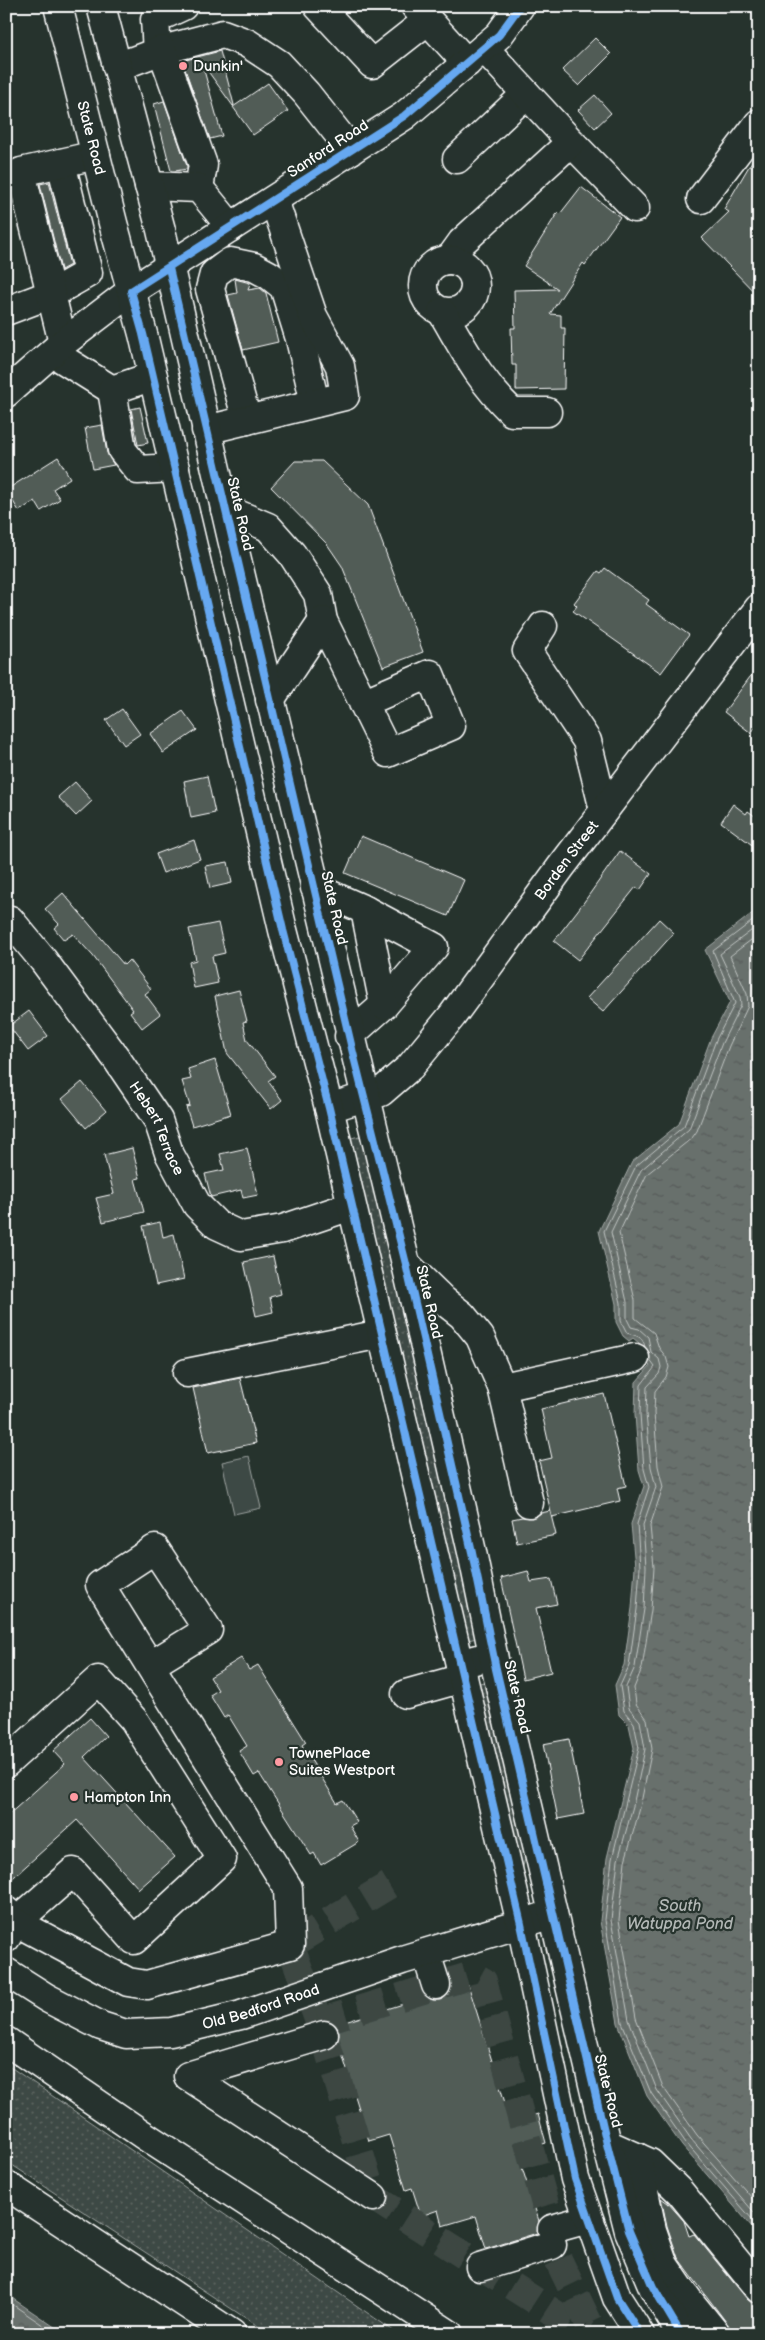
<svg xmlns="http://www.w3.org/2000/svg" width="765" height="2340" font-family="'Balsamiq Sans',sans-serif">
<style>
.grass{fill:url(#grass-dots);stroke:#9ea4a2}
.pitch{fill:#3e4944;stroke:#9ea4a2}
.water{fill:url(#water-ripples);stroke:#a4a9a7}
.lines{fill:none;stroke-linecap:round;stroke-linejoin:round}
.shore{stroke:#c2c6c4;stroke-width:1}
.building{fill:#515c57;stroke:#fff}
.minor-tunnel{stroke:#3c4742;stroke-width:28;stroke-dasharray:28 14;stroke-linecap:butt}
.minor-casing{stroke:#fff;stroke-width:31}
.major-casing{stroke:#fff;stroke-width:31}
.highway-casing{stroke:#fff;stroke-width:31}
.minor{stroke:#26332d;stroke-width:28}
.major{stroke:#26332d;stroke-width:28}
.highway{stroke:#26332d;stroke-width:28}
.cycleway-casing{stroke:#26332d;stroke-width:11}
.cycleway{stroke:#66a8f1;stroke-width:8}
.poi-dot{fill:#ff9aa2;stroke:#26332d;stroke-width:2}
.labels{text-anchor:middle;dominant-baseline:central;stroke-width:4.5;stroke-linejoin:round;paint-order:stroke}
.poi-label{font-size:15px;fill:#fff;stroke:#26332d;text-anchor:start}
.street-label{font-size:15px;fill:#fff;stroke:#26332d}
.water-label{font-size:16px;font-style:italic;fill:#b3b8b6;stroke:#26332d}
</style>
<defs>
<pattern id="grass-dots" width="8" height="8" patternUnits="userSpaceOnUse" patternTransform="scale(1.25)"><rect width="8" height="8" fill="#3e4944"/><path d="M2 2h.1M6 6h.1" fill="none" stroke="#5b6460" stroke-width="1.8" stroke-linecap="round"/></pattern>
<pattern id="water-ripples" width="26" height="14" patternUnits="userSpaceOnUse" patternTransform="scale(1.25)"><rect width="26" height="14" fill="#67706c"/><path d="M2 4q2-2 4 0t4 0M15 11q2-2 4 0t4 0" fill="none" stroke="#575a59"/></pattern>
</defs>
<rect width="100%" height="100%" fill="#26332d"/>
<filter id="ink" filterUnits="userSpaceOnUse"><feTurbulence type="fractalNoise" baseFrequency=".02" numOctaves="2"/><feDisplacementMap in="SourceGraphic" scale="10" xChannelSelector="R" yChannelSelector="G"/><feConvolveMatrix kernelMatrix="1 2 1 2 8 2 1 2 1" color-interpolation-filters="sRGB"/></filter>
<g filter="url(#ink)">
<!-- grass -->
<g class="grass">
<path d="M 359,1136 L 362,1138 L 479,1631 L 477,1638 L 463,1641 L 348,1139 Z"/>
<path d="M 487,1681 L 524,1836 L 525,1859 L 522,1870 L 476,1684 Z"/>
<path d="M 6,2064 L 398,2334 L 270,2334 L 6,2161 Z"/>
</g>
<!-- pitch -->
<path class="pitch" d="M 249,1456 L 261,1508 L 234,1514 L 222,1462 Z"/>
<!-- water -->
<g class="water">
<path d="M 759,908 L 759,2235 L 682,2146 L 647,2096 L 618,2023 L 600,1921 L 607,1858 L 634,1748 L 629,1725 L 619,1715 L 615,1685 L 624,1665 L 632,1608 L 635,1567 L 631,1524 L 644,1486 L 639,1470 L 635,1414 L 636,1382 L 650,1366 L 648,1364 L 639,1364 L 639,1343 L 633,1338 L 629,1341 L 623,1336 L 616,1322 L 616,1304 L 599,1231 L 632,1162 L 679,1124 L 711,1038 L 730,1002 L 705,950 Z"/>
<path d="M 6,2294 L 65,2334 L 6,2334 Z"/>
</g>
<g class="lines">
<!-- shore -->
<g class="shore">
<path d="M 759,925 L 720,954 L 740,997 L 741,1005 L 722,1043 L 689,1129 L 641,1170 L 611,1232 L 627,1302 L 627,1319 L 631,1327 L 639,1329 L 648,1337 L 651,1352 L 659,1359 L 661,1367 L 659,1374 L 647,1387 L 646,1414 L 651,1467 L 656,1487 L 643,1525 L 646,1567 L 644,1609 L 635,1667 L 626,1687 L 629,1708 L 640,1721 L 645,1749 L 633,1806 L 618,1860 L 611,1920 L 629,2020 L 657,2090 L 691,2139 L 759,2218"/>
<path d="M 759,934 L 730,956 L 747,994 L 748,1006 L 729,1046 L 697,1131 L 692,1138 L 647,1174 L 619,1233 L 635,1300 L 635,1318 L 654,1333 L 659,1348 L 666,1357 L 669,1367 L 666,1377 L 655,1391 L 654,1413 L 658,1466 L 663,1487 L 650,1526 L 654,1567 L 651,1610 L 642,1668 L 634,1688 L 636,1704 L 647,1719 L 652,1749 L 640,1808 L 625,1861 L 619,1920 L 636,2018 L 663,2087 L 697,2135 L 759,2206"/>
<path d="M 645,1347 C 643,1335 635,1336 627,1333 L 621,1321 L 621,1303 L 604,1231 L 636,1166 L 684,1126 L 716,1040 L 735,1003 L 713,951 L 759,916"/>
<path d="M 649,1359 L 655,1367 L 641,1385 L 640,1414 L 644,1469 L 649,1487 L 637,1524 L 640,1567 L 637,1609 L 629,1666 L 620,1686 L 624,1711 L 634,1723 L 639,1748 L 612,1859 L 605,1920 L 622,2022 L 651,2093 L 686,2143 L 759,2227"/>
<path d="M 6,2300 L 56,2334"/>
</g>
</g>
<!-- building -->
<g class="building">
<path d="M 595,38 L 611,54 L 579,86 L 562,70 Z"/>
<path d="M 220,51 L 234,105 L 233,106 L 202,63 L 222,136 L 210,139 L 182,61 Z"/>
<path d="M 268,83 L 288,111 L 253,135 L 233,107 Z"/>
<path d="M 595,95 L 611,113 L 595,128 L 578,110 Z"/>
<path d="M 164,101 L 187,166 L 187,169 L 175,171 L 171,171 L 154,104 Z"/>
<path d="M 759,149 L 759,219 L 752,232 L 759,240 L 759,297 L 702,238 L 729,212 L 724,209 Z"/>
<path d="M 49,182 L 70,265 L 61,270 L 40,184 Z"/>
<path d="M 581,187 L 620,217 L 585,265 L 583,263 L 550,314 L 561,315 L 561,328 L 565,328 L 564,389 L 516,390 L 516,365 L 512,365 L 511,328 L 515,328 L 514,290 L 558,289 L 524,266 L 558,212 L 560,214 Z"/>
<path d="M 235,279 L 250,283 L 248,290 L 260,288 L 266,293 L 278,342 L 243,350 L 228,295 L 237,293 Z"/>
<path d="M 140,407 L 148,443 L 138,445 L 131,409 Z"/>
<path d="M 102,425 L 107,453 L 114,465 L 93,469 L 85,428 Z"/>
<path d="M 58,457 L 70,478 L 53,489 L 60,499 L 41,511 L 35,501 L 19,511 L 6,490 Z"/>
<path d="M 295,461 L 322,461 L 368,505 L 423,652 L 383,667 L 342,566 L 327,544 L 271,487 Z"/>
<path d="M 605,568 L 649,600 L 646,604 L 689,635 L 661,673 L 573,611 L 577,606 L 574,603 L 598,571 L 601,573 Z"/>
<path d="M 759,665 L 759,723 L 751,733 L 724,712 Z"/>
<path d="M 122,709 L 140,734 L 124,745 L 106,720 Z"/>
<path d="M 183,711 L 197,730 L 163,753 L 150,734 Z"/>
<path d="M 207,776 L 215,813 L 191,818 L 184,781 Z"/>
<path d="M 75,782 L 92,801 L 76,816 L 58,797 Z"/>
<path d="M 733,804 L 746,814 L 748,811 L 759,819 L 759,850 L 721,822 Z"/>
<path d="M 361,836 L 464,880 L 448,916 L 345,873 Z"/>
<path d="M 194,840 L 200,859 L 163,873 L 156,854 Z"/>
<path d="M 620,851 L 651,874 L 640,890 L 636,887 L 578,960 L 554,941 L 584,902 Z"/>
<path d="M 228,862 L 232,883 L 210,888 L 205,866 Z"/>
<path d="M 63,893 L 124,965 L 129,960 L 151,989 L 145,994 L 160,1014 L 142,1028 L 130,1012 L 133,1010 L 93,956 L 73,934 L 64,940 L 54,928 L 59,924 L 45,909 Z"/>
<path d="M 659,919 L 674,933 L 603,1012 L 587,998 Z"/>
<path d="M 218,923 L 225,953 L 212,956 L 218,983 L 194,988 L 189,962 L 196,960 L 189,929 Z"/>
<path d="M 239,990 L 247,1021 L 243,1022 L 247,1040 L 275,1076 L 268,1081 L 282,1100 L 271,1109 L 227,1053 L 215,996 Z"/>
<path d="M 29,1011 L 48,1036 L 28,1051 L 9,1026 Z"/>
<path d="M 215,1060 L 231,1114 L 192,1126 L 186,1107 L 190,1106 L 182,1081 L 191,1079 L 188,1069 Z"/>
<path d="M 82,1082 L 106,1111 L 86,1128 L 62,1099 Z"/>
<path d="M 132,1148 L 140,1178 L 135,1179 L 144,1212 L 103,1222 L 96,1198 L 114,1194 L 104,1155 Z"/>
<path d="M 247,1148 L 258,1195 L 243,1198 L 241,1190 L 211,1197 L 205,1174 L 224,1170 L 220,1154 Z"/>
<path d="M 160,1222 L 163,1237 L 174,1234 L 184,1279 L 156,1285 L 143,1226 Z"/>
<path d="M 273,1256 L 281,1294 L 270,1297 L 273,1312 L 256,1316 L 244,1262 Z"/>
<path d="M 240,1378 L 256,1443 L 208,1453 L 193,1388 Z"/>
<path d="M 604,1394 L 626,1486 L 617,1488 L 620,1501 L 552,1517 L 539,1461 L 552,1458 L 541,1409 Z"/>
<path d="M 550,1511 L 556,1535 L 517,1543 L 512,1519 L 522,1517 L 532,1518 L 541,1513 Z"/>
<path d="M 528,1571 L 531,1582 L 551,1579 L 557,1604 L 536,1608 L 551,1672 L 523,1679 L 501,1578 Z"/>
<path d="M 241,1658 L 249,1670 L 258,1665 L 306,1742 L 302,1745 L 337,1803 L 343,1800 L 357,1822 L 350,1826 L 359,1842 L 321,1865 L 314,1853 L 311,1855 L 259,1773 L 254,1776 L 239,1751 L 247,1746 L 228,1715 L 224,1718 L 210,1695 L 218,1690 L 210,1677 Z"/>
<path d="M 90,1718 L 106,1736 L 84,1757 L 175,1857 L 139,1889 L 77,1820 L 6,1884 L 6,1817 L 65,1764 L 53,1751 Z"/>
<path d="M 569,1739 L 584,1814 L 558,1819 L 543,1744 Z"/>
<path d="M 468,1984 L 511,2122 L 538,2114 L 546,2143 L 517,2152 L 539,2221 L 537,2233 L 486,2249 L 476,2216 L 442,2226 L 438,2210 L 421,2216 L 412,2188 L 406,2190 L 389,2135 L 369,2141 L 338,2041 L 339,2031 L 335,2025 L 426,1997 L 433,2000 L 440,2000 L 447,1996 L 451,1989 Z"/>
<path d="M 661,2198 L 668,2203 L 684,2221 L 689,2236 L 694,2234 L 747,2299 L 759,2309 L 759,2326 L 750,2334 L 735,2334 L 678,2258 L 667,2226 Z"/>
</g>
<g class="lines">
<!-- minor-tunnel -->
<g class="minor-tunnel">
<path d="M 389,1885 L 290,1945 L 324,2035 L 373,2197 L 587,2334"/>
<path d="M 319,2022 L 472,1975 L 483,1981 L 552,2229 L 554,2251 L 594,2334"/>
</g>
<defs>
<g id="minor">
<path d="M 318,6 L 372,64 L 428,20"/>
<path d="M 415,6 L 467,63"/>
<path d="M 162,50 L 223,34 L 247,43 L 279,64 L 306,93 L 351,150"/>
<path d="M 157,52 L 155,19 L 183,6"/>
<path d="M 117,67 L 162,50 L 203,165 L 199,188"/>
<path d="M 571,142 L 635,208"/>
<path d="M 457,159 L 526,94"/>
<path d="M 149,186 L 199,188 L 231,227"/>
<path d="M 701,199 L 759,123"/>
<path d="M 449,260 L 462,242 L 571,142 L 484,48"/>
<circle cx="449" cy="286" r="26"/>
<path d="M 6,311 L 51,294 L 88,273 L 61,163"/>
<path d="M 442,312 C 465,351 479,380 512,412 L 547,412"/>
<path d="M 63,343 L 21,172 L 96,155"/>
<path d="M 53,353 L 112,390"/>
<path d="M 153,376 L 112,390 L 122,450 L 138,470 L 175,468"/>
<path d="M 6,393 L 63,343 L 131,291 L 404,116 L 499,35 L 520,6"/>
<path d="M 247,420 L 210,289 L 214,274 L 230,262 L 254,267 L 269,275 L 284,287 L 300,339 L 315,403"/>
<path d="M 206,430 L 345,396 L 340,366 L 313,316 L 274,200"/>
<path d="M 225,509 L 268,527 L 292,554 L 318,594 L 323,621 L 388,753 L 451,726 L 430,674 L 363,703"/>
<path d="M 543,626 L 527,651 L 587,741 L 604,810"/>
<path d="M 270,700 L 323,621"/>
<path d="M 315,888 L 365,910 L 434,947 L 384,1005 L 349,1036"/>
<path d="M 365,910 L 384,1005"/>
<path id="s1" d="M 10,920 L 43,960 L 116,1058 L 158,1120 L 169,1153 L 197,1205 L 217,1225 L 241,1236 L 283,1229 L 351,1206"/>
<path id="s2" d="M 329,1108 L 381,1092 L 410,1067 L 452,1016 L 561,867 L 759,608"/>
<path d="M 406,1264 L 444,1301 L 462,1315 L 480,1337 L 502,1387 L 529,1503"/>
<path d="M 187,1373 L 381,1334"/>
<path d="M 502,1387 L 635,1358"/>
<path d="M 460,1664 L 493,1655"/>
<path d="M 406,1694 L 463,1678"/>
<path d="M 6,1763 L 98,1680 L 134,1720 L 222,1859 L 134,1940 L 73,1872 L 16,1922 L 6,1911"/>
<path d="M 6,1938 L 16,1922 L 128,1982 L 147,1985 L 290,1945 L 288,1888 L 100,1585 L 155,1549 L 208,1630 L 151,1665"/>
<path d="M 426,1953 L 436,1985"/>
<path id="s3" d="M 6,1972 L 47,1998 L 101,2026 L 126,2034 L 171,2032 L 241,2015 L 402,1960 L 553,1914"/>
<path d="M 324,2035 L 188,2076 L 373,2197"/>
<path d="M 607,2144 L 650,2163 L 680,2192 L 759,2289"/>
<path d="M 637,2157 L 652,2230 L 664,2265 L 686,2297"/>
<path d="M 552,2229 L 588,2219"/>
<path d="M 480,2267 L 552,2245"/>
<path d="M 668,2302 L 686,2297 L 716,2334"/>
</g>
<g id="major">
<path id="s4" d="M 58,6 L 113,223 L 143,334 L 283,930 L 329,1108 L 521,1924 L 575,2179 L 617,2298 L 640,2334"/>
<path d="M 101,6 L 161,230 L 232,539 L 406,1264 L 472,1552 L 496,1669 L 607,2144 L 629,2231 L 653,2287 L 681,2334"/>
</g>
<g id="highway">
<path d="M 6,2041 L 142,2134 L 449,2334"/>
<path d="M 6,2185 L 232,2334"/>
</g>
</defs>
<!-- minor casing -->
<use href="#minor" class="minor-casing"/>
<!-- major casing -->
<use href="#major" class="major-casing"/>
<!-- highway casing -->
<use href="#highway" class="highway-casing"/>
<!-- minor -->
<use href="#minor" class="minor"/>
<!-- major -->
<use href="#major" class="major"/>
<!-- highway -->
<use href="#highway" class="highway"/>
<defs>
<g id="cycleway">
<path d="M 520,6 L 499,35 L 404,116 L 131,291 L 143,334 L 283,930 L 329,1108 L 463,1678 L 521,1924 L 575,2179 L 617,2298 L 640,2334"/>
<path d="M 169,268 L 353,1053 L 406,1264 L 472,1552 L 496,1669 L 607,2144 L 629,2231 L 653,2287 L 681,2334"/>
</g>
</defs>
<!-- cycleway casing -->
<use href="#cycleway" class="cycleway-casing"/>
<!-- cycleway -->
<use href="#cycleway" class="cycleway"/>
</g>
</g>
<!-- markers -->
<g class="poi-dot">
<circle cx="183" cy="66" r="5"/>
<circle cx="279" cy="1762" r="5"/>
<circle cx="74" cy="1797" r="5"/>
</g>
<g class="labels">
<!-- poi labels -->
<g class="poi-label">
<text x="193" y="66">Dunkin'</text>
<text x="289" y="1753">TownePlace<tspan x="289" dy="17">Suites Westport</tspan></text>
<text x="84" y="1797">Hampton Inn</text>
</g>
<!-- street labels -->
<g class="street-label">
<text stroke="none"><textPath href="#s4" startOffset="136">State Road</textPath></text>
<text transform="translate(328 149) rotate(-33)">Sanford Road</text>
<text transform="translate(240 514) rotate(77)">State Road</text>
<text stroke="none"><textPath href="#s2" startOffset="352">Borden Street</textPath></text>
<text transform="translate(334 908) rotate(77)">State Road</text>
<text stroke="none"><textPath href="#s1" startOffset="256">Hebert Terrace</textPath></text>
<text transform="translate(429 1302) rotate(77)">State Road</text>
<text transform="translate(517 1697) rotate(77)">State Road</text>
<text stroke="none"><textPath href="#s3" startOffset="274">Old Bedford Road</textPath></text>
<text transform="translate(608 2091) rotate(76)">State Road</text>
</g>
<!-- water labels -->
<g class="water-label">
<text x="680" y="1906">South<tspan x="680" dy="18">Watuppa Pond</tspan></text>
</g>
</g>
<!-- margin -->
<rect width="765" height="2340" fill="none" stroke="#26332d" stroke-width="25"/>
<rect x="12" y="12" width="740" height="2315" fill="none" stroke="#fff" stroke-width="2" filter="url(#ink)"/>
</svg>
